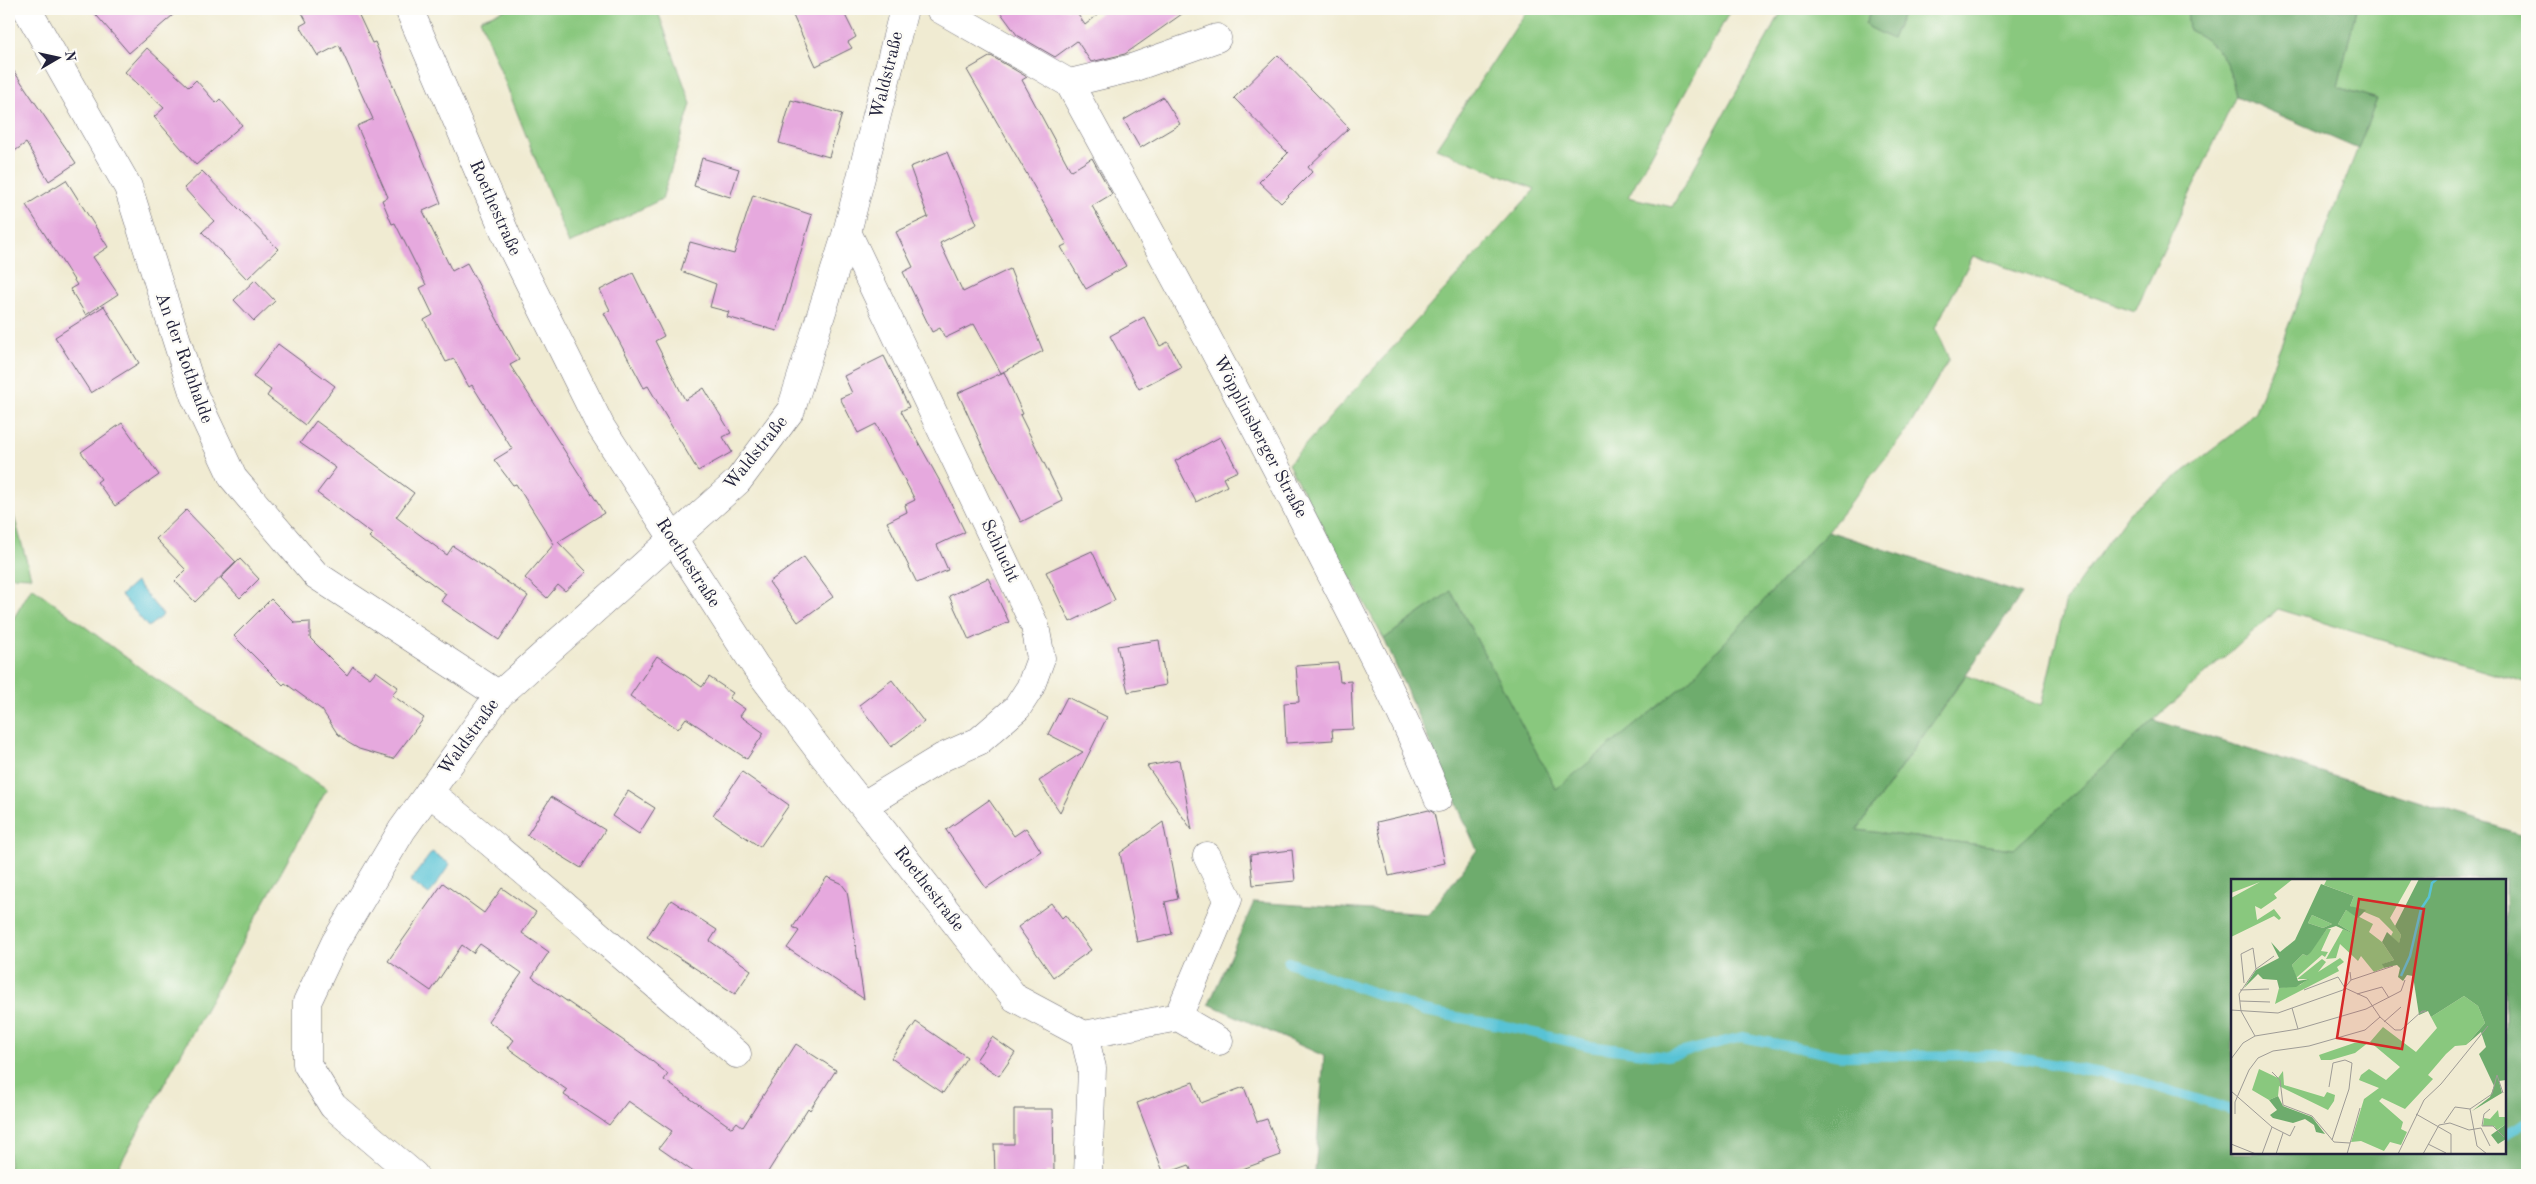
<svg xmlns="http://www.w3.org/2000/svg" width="2536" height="1184" font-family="'Old Standard TT',serif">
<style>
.green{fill:#89c87e;stroke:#56755c}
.forest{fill:#6eac6d;stroke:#486754;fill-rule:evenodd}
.water{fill:#59c3d5;stroke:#3e7288}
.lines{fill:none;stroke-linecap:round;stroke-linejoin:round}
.stream{stroke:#59c3d5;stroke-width:10}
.building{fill:#e6a9de}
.minor-casing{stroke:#6a6870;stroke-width:29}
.minor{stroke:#fff;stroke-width:28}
.labels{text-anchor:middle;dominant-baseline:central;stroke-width:5;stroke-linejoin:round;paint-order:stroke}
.street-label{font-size:18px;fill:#22223b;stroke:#fdfcf7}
.inset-river{fill:none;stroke:#59c3d5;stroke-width:2.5}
.inset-road{fill:none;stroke:#9e9b96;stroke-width:1}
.view{fill:#d62828;fill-opacity:0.15;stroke:#d62828;stroke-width:2.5}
.inset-edge{fill:none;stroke:#22223b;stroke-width:2.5}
</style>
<rect width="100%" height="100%" fill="#fdfcf7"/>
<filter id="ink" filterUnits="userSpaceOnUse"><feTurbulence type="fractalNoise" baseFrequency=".02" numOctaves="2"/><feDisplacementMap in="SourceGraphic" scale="10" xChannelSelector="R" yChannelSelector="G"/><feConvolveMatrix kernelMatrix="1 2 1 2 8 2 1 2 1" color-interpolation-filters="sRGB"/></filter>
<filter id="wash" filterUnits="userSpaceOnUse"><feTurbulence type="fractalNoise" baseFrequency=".0096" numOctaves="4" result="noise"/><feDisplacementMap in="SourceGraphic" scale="20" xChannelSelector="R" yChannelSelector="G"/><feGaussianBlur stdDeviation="1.12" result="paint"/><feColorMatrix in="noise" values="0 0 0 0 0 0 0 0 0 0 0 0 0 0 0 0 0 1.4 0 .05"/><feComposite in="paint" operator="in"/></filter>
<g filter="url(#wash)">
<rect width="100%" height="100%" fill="#f0ebd2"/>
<!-- green -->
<g class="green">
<path d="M 507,9 L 657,9 L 691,104 L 662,199 L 569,244 L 480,19 Z"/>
<path d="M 1528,9 L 1731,9 L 1628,197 L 1672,207 L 1783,9 L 1871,9 L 1865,25 L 1892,39 L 1905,9 L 2187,9 L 2189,30 C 2222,46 2228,61 2236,96 L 2135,311 L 1973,256 L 1935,328 L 1949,359 L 1908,429 L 1828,531 L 1689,681 L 1556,790 L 1451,591 L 1384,639 L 1288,464 L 1535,189 L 1436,148 Z"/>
<path d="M 2356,9 L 2527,9 L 2527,684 L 2278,609 L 2154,720 L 2014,849 L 1857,830 L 1966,675 L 2041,706 L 2066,600 L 2129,513 L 2233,434 L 2255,411 L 2377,99 L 2338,87 Z"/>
<path d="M 9,498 L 31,577 L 9,576 Z"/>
<path d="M 32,587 L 147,673 L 327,789 L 114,1175 L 9,1175 L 9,626 Z"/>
</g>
<!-- forest -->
<g class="forest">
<path d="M 1871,9 L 1905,9 L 1892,39 L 1865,25 Z"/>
<path d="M 2187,9 L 2356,9 L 2338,87 L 2377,99 L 2358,149 L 2236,96 C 2228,61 2222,46 2189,30 Z"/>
<path d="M 1828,531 L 2022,594 L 1857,830 L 2014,849 L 2154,720 L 2527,836 L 2527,1175 L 1305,1175 L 1315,1172 L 1324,1056 L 1209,1004 L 1254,902 L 1429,914 L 1477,850 L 1384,639 L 1451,591 L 1556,789 L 1689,681 ZM 2232,880 L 2505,880 L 2505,1153 L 2232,1153 Z"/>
</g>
<!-- water -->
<g class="water">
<path d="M 136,582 L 163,615 L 148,627 L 121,595 Z"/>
<path d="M 432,852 L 450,864 L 429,895 L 410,881 Z"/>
</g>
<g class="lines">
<!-- stream -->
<g class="stream">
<path d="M 1288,962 L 1424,1011 L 1510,1027 L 1589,1046 L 1667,1056 L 1742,1037 L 1840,1056 L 2002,1055 L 2128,1078 L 2232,1110"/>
<path d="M 2505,1134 L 2527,1122"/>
</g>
</g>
<g id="blocks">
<!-- building -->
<g class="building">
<path d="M 91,9 L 180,9 L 129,53 Z"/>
<path d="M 300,9 L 356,9 L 372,43 L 375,42 L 441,203 L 423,211 L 452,271 L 467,263 L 519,360 L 510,365 L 604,513 L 558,542 L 587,572 L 565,591 L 558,585 L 547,598 L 525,578 L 554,544 L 516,484 L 513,485 L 494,460 L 512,449 L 472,385 L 469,387 L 454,359 L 446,362 L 424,320 L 433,315 L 420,288 L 426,285 L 395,223 L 392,224 L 382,200 L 388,197 L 357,126 L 373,119 L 339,45 L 318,56 L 300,26 L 307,22 Z"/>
<path d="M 790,9 L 842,9 L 856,37 L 848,42 L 852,48 L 816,66 Z"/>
<path d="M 998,9 L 1074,9 L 1085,25 L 1105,9 L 1189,9 L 1125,54 L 1091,62 L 1077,41 L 1055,57 L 1017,35 Z"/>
<path d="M 147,48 L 189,87 L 196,80 L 216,103 L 220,99 L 242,125 L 196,165 L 154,117 L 164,108 L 125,72 Z"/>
<path d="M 1278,55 L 1349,128 L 1308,167 L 1312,172 L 1281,203 L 1259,182 L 1288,153 L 1234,98 Z"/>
<path d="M 991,56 L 1027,77 L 1022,80 L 1071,171 L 1092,158 L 1112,194 L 1092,206 L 1126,266 L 1086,289 L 1061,247 L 1067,244 L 967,70 Z"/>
<path d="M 9,64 L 76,163 L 49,181 L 26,143 L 9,155 Z"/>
<path d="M 1163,97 L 1180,124 L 1140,148 L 1124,120 Z"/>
<path d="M 791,100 L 842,114 L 829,157 L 779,143 Z"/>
<path d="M 947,152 L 977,224 L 940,243 L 963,292 L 1010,269 L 1043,351 L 1001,373 L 974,324 L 945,338 L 940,328 L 932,332 L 903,272 L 913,267 L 896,232 L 928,217 L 910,167 Z"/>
<path d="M 702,158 L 739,169 L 730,197 L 694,186 Z"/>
<path d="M 202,171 L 278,249 L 247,279 L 202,232 L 214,221 L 184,188 Z"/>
<path d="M 66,180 L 108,247 L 93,257 L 118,294 L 86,315 L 70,289 L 77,285 L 26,205 Z"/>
<path d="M 753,195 L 812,215 L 777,331 L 727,317 L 729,312 L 710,307 L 716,284 L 681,271 L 690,242 L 734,254 Z"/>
<path d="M 633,273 L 664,336 L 655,341 L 685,400 L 704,388 L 731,433 L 723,437 L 732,452 L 698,471 L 648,386 L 644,388 L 604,313 L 610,310 L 600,290 Z"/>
<path d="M 255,280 L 275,301 L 254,321 L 234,300 Z"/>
<path d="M 104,306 L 139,363 L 91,393 L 55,337 Z"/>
<path d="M 1144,317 L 1160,346 L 1168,342 L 1181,367 L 1139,389 L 1110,336 Z"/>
<path d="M 278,344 L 335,386 L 305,425 L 267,396 L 271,390 L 253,377 Z"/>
<path d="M 884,356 L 909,407 L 901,411 L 943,487 L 965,532 L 937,545 L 948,570 L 917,583 L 887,522 L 907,512 L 905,505 L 915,500 L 876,424 L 858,433 L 840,398 L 852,393 L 844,376 Z"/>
<path d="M 1004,372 L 1023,414 L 1020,415 L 1063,501 L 1021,522 L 984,450 L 958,393 Z"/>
<path d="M 316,421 L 414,493 L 396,517 L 447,555 L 453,546 L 528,596 L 499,640 L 441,601 L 446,594 L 369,537 L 372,534 L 317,493 L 336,468 L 300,443 Z"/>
<path d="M 122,423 L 159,475 L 115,506 L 97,482 L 101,479 L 81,452 Z"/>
<path d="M 1220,437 L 1238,471 L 1223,478 L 1227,486 L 1196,502 L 1175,461 Z"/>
<path d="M 186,510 L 236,562 L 195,602 L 175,581 L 186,570 L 156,539 Z"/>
<path d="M 1092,551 L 1115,600 L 1070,622 L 1046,572 Z"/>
<path d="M 804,557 L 833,597 L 798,622 L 769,582 Z"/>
<path d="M 240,559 L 259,579 L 240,598 L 221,578 Z"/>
<path d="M 988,578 L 1009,622 L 969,640 L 949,596 Z"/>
<path d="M 271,599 L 295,623 L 310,622 L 310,638 L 347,675 L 353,666 L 370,678 L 376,671 L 398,687 L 392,695 L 424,718 L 393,759 L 359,749 L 347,742 L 337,733 L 322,710 L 285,683 L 283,685 L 234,636 Z"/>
<path d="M 1159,640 L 1166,685 L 1128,692 L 1117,646 Z"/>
<path d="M 657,656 L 702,687 L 709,677 L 733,693 L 729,698 L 745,709 L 740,716 L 764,733 L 747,759 L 686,718 L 678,729 L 630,696 Z"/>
<path d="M 1338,663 L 1340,682 L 1351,681 L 1353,729 L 1332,730 L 1333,740 L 1286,743 L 1284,703 L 1299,702 L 1296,666 Z"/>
<path d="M 892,680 L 924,722 L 891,747 L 859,705 Z"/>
<path d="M 1067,697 L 1107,717 L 1060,812 L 1039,781 L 1083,752 L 1048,734 Z"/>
<path d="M 1179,760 L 1192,830 L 1147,766 Z"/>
<path d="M 742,772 L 789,805 L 760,847 L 713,815 Z"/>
<path d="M 628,791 L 655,808 L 639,834 L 612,816 Z"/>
<path d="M 551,797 L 605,830 L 581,868 L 527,835 Z"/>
<path d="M 989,800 L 1014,836 L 1026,828 L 1041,851 L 986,888 L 946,830 Z"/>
<path d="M 1429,810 L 1434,813 L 1445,863 L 1389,876 L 1377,822 Z"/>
<path d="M 1163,822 L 1178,899 L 1165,902 L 1172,934 L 1137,942 L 1120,853 Z"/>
<path d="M 1292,850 L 1295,881 L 1253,885 L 1250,855 Z"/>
<path d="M 827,877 L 841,883 L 847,891 L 864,999 L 787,948 L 799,931 L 793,927 Z"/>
<path d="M 443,883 L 484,913 L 502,888 L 536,912 L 522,933 L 549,952 L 532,977 L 647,1057 L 668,1074 L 664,1080 L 732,1128 L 737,1122 L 743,1127 L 796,1044 L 836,1070 L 810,1110 L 808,1108 L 766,1175 L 698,1175 L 659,1148 L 672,1131 L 628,1101 L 609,1125 L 564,1095 L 567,1090 L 508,1048 L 514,1040 L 488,1021 L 522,973 L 480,944 L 473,953 L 462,945 L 431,991 L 388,961 Z"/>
<path d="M 671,900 L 717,930 L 710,941 L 751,970 L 735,994 L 647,937 Z"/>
<path d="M 1051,903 L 1062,918 L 1065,915 L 1091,950 L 1053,977 L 1018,927 Z"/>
<path d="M 916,1022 L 967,1057 L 943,1093 L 891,1058 Z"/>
<path d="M 992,1037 L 1015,1053 L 999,1076 L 976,1060 Z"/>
<path d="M 1193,1082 L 1201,1103 L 1244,1087 L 1257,1122 L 1267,1119 L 1281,1155 L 1226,1175 L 1193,1175 L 1189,1165 L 1164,1174 L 1137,1103 Z"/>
<path d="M 1014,1109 L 1053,1109 L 1054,1172 L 1046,1172 L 1046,1175 L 995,1175 L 994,1144 L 1014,1144 Z"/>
</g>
</g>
</g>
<g filter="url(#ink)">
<use href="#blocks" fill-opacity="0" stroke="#6a6870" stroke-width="1"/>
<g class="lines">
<defs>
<g id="minor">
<path d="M 27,9 L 128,187 L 194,395 L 233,478 L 316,575 L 499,695"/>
<path d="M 409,9 L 510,244 L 601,427 L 756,667 L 819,750 L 1015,998 L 1084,1035 L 1178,1017 L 1219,1041"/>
<path d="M 940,9 L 1069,83 L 1132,68 L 1217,38"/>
<path d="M 1069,83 C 1153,236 1236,388 1315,543 C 1358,627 1403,710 1438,798"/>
<path d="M 847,232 L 1035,626 L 1041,658 L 1030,688 L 1017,708 L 979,741 L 943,757 L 864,805"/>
<path d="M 429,792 C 534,876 634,968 737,1054"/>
<path d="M 1178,1017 L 1228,899 L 1207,856"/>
<path d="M 1084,1035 L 1092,1068 L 1088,1175"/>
<path d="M 414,1175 L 333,1106 L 307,1064 L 307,1002 L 335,943 L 402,830 L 499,695 L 738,481 L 791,410 L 847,232 L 904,9"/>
</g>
</defs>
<!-- minor casing -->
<use href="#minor" class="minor-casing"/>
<!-- minor -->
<use href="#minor" class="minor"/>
</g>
</g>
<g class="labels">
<!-- street labels -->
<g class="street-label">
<text transform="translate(887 75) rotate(-76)">Waldstraße</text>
<text transform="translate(495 208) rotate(66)">Roethestraße</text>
<text transform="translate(184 358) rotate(70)">An der Rothhalde</text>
<text transform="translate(1260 437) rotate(62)">Wöpplinsberger Straße</text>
<text transform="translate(756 453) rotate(-51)">Waldstraße</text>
<text transform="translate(1000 551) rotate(65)">Schlucht</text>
<text transform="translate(688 563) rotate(57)">Roethestraße</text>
<text transform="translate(469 737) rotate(-54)">Waldstraße</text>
<text transform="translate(929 889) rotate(52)">Roethestraße</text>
</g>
</g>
<!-- overview -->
<g transform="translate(2231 879)">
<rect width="275" height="275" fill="#f0ebd2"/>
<path d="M 0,0 L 62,0 L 43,15 L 46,19 L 30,30 L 24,27 L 26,41 L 43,30 L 50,39 L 48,41 L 43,37 L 0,58 L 0,19 L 29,3 L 0,14 ZM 96,0 L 181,0 L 159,39 L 170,56 L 168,65 L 160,57 L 162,53 L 148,39 L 119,27 L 123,17 L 93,6 ZM 115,31 L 142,45 L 138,53 L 151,63 L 163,81 L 152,85 L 153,89 L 143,93 L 130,77 L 127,82 L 109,65 L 105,79 L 95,80 L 112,50 L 125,56 L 107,45 ZM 81,36 L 101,45 L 92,49 L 77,44 ZM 96,50 L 100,50 L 90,72 L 97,73 L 94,78 L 91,76 L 65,99 L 61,86 L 72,75 L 76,77 ZM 109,79 L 113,83 L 106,88 L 108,92 L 44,125 L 48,109 L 69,106 L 77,100 L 66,100 L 91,80 L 95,83 L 87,93 ZM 233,117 L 247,127 L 254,144 L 235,166 L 224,167 L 215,175 L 197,196 L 202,200 L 174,230 L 151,219 L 148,222 L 172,243 L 170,250 L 176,253 L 170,266 L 159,263 L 153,272 L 130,262 L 120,263 L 133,220 L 148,209 L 128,201 L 130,196 L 138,190 L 155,201 L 169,188 L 139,163 L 152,148 L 185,173 L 206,149 L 200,138 ZM 138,163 L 124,174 L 100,181 L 90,181 L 88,176 L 123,164 ZM 28,190 L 47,199 L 52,192 L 53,206 L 93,218 L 96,213 L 104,216 L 103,222 L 97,231 L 48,207 L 47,217 L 38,221 L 21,211 ZM 267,231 L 268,238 L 274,238 L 275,245 L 266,251 L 263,247 L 252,247 L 253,239 L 259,240 Z" fill="#89c87e"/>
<path d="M 188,0 L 275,0 L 275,201 L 268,202 L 271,214 L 241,232 L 259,218 L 263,207 L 248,175 L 255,168 L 250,153 L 235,166 L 254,144 L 247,127 L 233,117 L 200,138 L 197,132 L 188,136 L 182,97 L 176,96 L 172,102 L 167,98 L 169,89 L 166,86 L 153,89 L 151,85 L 163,81 L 151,63 L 156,53 L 168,64 L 170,56 L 164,47 ZM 90,5 L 123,17 L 119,27 L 135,31 L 127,39 L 115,31 L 107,45 L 125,56 L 105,47 L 96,50 L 80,73 L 76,77 L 72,75 L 61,86 L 67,102 L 78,100 L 65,108 L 48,109 L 46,101 L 32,100 L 27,95 L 13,109 L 25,91 L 48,79 L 40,63 L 49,73 L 64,61 ZM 81,36 L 101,45 L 92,49 L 77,44 ZM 47,217 L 52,227 L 81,238 L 94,255 L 85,253 L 83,246 L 74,240 L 62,244 L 42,239 L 39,236 L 46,231 L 38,221 ZM 275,245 L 275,260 L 267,265 L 260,256 Z" fill="#6eac6d" fill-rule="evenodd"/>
<path class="inset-river" d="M 170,97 L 179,77 L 190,30 L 198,18 L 201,4 L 206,0"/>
<path class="inset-road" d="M 120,101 L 162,87M 13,104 L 10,75 L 22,69 L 25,90M 114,109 L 136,119 L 149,138 L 164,151 L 170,151 L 191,132 L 195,132 L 189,134M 9,111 L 38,110M 73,111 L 107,98 L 114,109M 126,115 L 151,108 L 158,119M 9,122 L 39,123M 61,129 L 67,150M 0,131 L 47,134 L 112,111 L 120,101 L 119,93M 153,143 L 170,128M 24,157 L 10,132 L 8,115 L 25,90 L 43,77M 0,180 L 12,164 L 24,157 L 67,150 L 135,130 L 170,112 L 174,101M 41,193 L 49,201 L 52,226 L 81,237 L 103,263 L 119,264M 266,196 L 272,214M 98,208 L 102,184 L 114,181 L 121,184 L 118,210 L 101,261M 0,212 L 41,248 L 31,275M 239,230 L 261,215 L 266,196M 4,235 L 4,223 L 18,191 L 27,179 L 42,172 L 78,167 L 134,151 L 149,138M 185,235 L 220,255 L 220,275M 213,244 L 224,228 L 239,230 L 246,267 L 256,275M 208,246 L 219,244 L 238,251 L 250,249 L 259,267M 251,247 L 262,247 L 273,258M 251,247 L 253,235 L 259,230M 41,248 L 59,257 L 64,247M 0,265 L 25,275M 197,265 L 215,274M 45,275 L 52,254M 116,275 L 129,229M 167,275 L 193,221 L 210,205 L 257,147M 192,275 L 208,246"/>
<path class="view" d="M 128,20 L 193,30 L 171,170 L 106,159 Z"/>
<rect width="275" height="275" class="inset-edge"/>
</g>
<!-- margin -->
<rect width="2536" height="1184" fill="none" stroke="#fdfcf7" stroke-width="30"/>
<!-- north arrow -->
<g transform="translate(58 58) rotate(81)" stroke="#fdfcf7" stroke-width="4" paint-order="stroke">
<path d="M0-4L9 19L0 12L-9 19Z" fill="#22223b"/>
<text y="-8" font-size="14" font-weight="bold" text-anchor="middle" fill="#22223b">N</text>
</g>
</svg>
